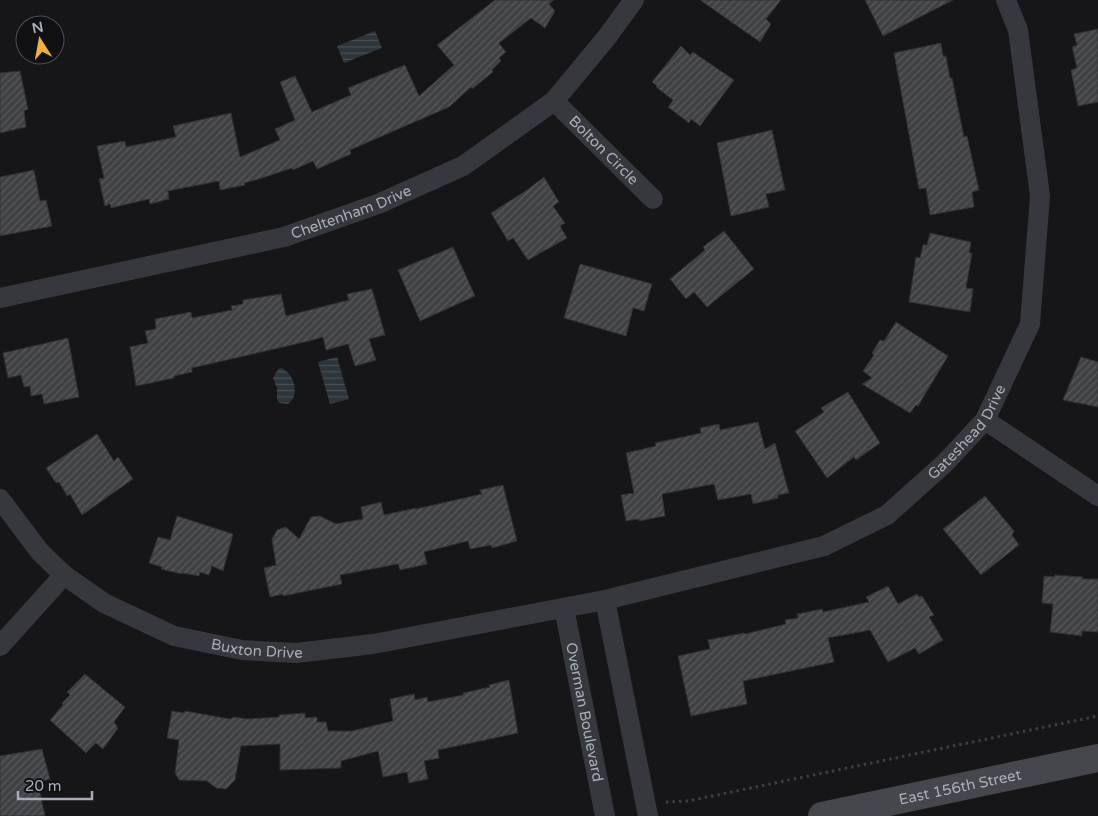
<svg xmlns="http://www.w3.org/2000/svg" width="1098" height="816" font-family="'Varela Round',sans-serif">
<style>
.water{fill:url(#water-rules)}
.building{fill:url(#building-hatch);stroke:#303034}
.lines{fill:none;stroke-linecap:round;stroke-linejoin:round}
.path{stroke:#3d3f44;stroke-width:3;stroke-dasharray:2.5 4;stroke-linecap:butt}
.street{stroke:#37383d;stroke-width:20}
.secondary{stroke:#45474d;stroke-width:28}
.labels{text-anchor:middle;dominant-baseline:central;stroke-width:4;stroke-linejoin:round;paint-order:stroke}
.street-label{font-size:15px;fill:#a8adb8;stroke:#111113}
</style>
<defs>
<pattern id="water-rules" width="6" height="5" patternUnits="userSpaceOnUse" patternTransform="scale(1.25)"><rect width="6" height="5" fill="#2c353c"/><path d="M0 2.5h6" fill="none" stroke="#485056"/></pattern>
<pattern id="building-hatch" width="6" height="6" patternUnits="userSpaceOnUse" patternTransform="scale(1.25)"><rect width="6" height="6" fill="#404145"/><path d="M-1 1l2-2M0 6l6-6M5 7l2-2" fill="none" stroke="#595a5e"/></pattern>
</defs>
<rect width="100%" height="100%" fill="#161618"/>
<!-- water -->
<g class="water">
<path d="M 375,31 L 382,48 L 344,63 L 337,46 Z"/>
<path d="M 337,357 L 349,399 L 330,404 L 318,362 Z"/>
<path d="M 282,368 C 284,370 287,371 289,374 C 296,382 298,397 288,404 L 279,403 L 277,399 L 277,388 L 273,378 L 278,369 Z"/>
</g>
<!-- building -->
<g class="building">
<path d="M 495,0 L 554,0 L 549,4 L 555,11 L 545,28 L 531,18 L 499,43 L 506,52 L 499,58 L 501,61 L 492,70 L 493,72 L 472,89 L 471,87 L 449,107 L 350,150 L 351,154 L 317,169 L 313,161 L 293,170 L 292,168 L 259,179 L 244,183 L 245,185 L 220,190 L 219,181 L 168,191 L 169,199 L 150,204 L 149,199 L 111,208 L 110,204 L 105,206 L 99,179 L 104,178 L 97,146 L 125,141 L 126,147 L 176,137 L 173,126 L 231,113 L 240,157 L 280,140 L 275,129 L 295,120 L 280,82 L 295,76 L 312,112 L 351,95 L 348,88 L 405,65 L 419,96 L 454,65 L 437,45 Z"/>
<path d="M 700,0 L 781,0 L 766,19 L 771,24 L 760,42 Z"/>
<path d="M 865,0 L 953,0 L 883,36 Z"/>
<path d="M 1098,29 L 1098,102 L 1078,106 L 1071,70 L 1077,68 L 1072,47 L 1077,45 L 1074,34 Z"/>
<path d="M 941,43 L 943,56 L 946,56 L 950,78 L 952,78 L 964,137 L 967,136 L 979,190 L 972,192 L 974,207 L 930,215 L 926,188 L 919,189 L 894,53 Z"/>
<path d="M 681,46 L 690,55 L 693,52 L 734,80 L 700,126 L 691,119 L 689,123 L 668,107 L 673,100 L 656,87 L 657,86 L 652,82 Z"/>
<path d="M 20,71 L 28,109 L 24,111 L 26,127 L 0,133 L 0,73 Z"/>
<path d="M 772,130 L 785,190 L 766,194 L 769,207 L 731,216 L 717,143 Z"/>
<path d="M 34,170 L 40,201 L 46,200 L 52,226 L 0,236 L 0,177 Z"/>
<path d="M 544,177 L 559,202 L 553,206 L 565,223 L 560,226 L 567,238 L 528,260 L 513,238 L 508,241 L 491,213 L 527,190 Z"/>
<path d="M 724,231 L 754,269 L 707,307 L 694,292 L 686,299 L 670,279 L 705,250 L 703,247 Z"/>
<path d="M 930,233 L 971,242 L 969,253 L 972,253 L 966,288 L 973,289 L 970,312 L 909,302 L 916,257 L 920,258 L 923,245 L 927,245 Z"/>
<path d="M 453,247 L 475,296 L 420,321 L 398,270 Z"/>
<path d="M 580,264 L 652,284 L 644,311 L 633,308 L 626,336 L 564,318 Z"/>
<path d="M 372,289 L 385,335 L 369,339 L 376,360 L 355,366 L 348,344 L 326,350 L 323,337 L 309,341 L 192,368 L 192,372 L 174,376 L 174,378 L 136,386 L 130,347 L 148,343 L 145,331 L 156,329 L 155,319 L 191,312 L 192,318 L 232,310 L 231,306 L 243,304 L 243,300 L 281,294 L 286,316 L 349,300 L 347,294 Z"/>
<path d="M 896,322 L 948,356 L 918,406 L 916,405 L 910,413 L 862,384 L 872,378 L 863,371 L 874,355 L 872,353 L 880,340 L 884,341 Z"/>
<path d="M 68,338 L 79,397 L 44,404 L 42,394 L 31,396 L 30,386 L 24,387 L 21,375 L 8,378 L 3,353 Z"/>
<path d="M 1081,357 L 1098,362 L 1098,407 L 1063,400 Z"/>
<path d="M 848,392 L 880,443 L 856,460 L 854,457 L 827,478 L 795,431 L 824,412 L 821,408 Z"/>
<path d="M 758,422 L 765,449 L 775,443 L 789,493 L 778,495 L 778,498 L 753,504 L 751,494 L 718,500 L 714,484 L 662,494 L 665,516 L 639,521 L 639,519 L 626,521 L 621,495 L 634,493 L 626,453 L 656,446 L 655,443 L 701,433 L 700,428 L 719,424 L 720,430 Z"/>
<path d="M 97,434 L 114,461 L 118,457 L 133,479 L 82,515 L 70,494 L 67,496 L 59,482 L 56,483 L 46,468 Z"/>
<path d="M 503,485 L 517,541 L 492,548 L 491,545 L 470,549 L 468,541 L 424,552 L 427,564 L 400,570 L 398,564 L 340,575 L 342,584 L 283,596 L 283,594 L 270,597 L 264,568 L 276,565 L 272,539 L 277,530 L 286,527 L 299,539 L 311,517 L 320,516 L 336,524 L 363,519 L 361,507 L 381,502 L 384,515 L 416,508 L 416,509 L 482,494 L 480,490 Z"/>
<path d="M 985,496 L 1014,531 L 1012,535 L 1019,545 L 981,575 L 943,529 Z"/>
<path d="M 177,516 L 233,534 L 223,571 L 212,566 L 209,575 L 200,572 L 199,576 L 182,573 L 182,574 L 161,569 L 162,567 L 149,563 L 158,537 L 170,540 Z"/>
<path d="M 1055,575 L 1083,577 L 1082,579 L 1098,579 L 1098,632 L 1082,631 L 1082,636 L 1050,632 L 1053,604 L 1042,603 L 1044,576 L 1054,577 Z"/>
<path d="M 888,586 L 898,604 L 917,594 L 919,597 L 922,596 L 934,615 L 929,617 L 943,640 L 919,654 L 915,648 L 888,662 L 870,630 L 828,638 L 834,662 L 743,681 L 747,704 L 691,716 L 678,656 L 710,649 L 708,640 L 744,633 L 745,634 L 786,624 L 785,620 L 798,618 L 797,614 L 822,609 L 823,612 L 869,602 L 866,597 Z"/>
<path d="M 85,674 L 125,707 L 114,722 L 118,728 L 103,749 L 96,743 L 86,753 L 50,720 L 63,705 L 62,703 L 70,695 L 67,692 Z"/>
<path d="M 509,680 L 518,733 L 438,750 L 439,758 L 424,761 L 428,779 L 409,783 L 407,772 L 383,777 L 378,751 L 341,761 L 341,768 L 280,770 L 280,744 L 241,746 L 235,780 L 226,789 L 216,788 L 207,781 L 179,780 L 175,773 L 179,740 L 167,738 L 172,711 L 184,713 L 185,711 L 230,719 L 234,717 L 247,719 L 279,717 L 279,715 L 305,713 L 305,718 L 317,717 L 317,722 L 326,722 L 328,731 L 352,731 L 393,721 L 390,699 L 414,694 L 415,700 L 427,697 L 428,702 L 463,695 L 463,693 L 490,687 L 489,685 Z"/>
<path d="M 42,749 L 50,779 L 38,782 L 45,816 L 0,816 L 0,756 Z"/>
</g>
<g class="lines">
<!-- path -->
<path class="path" d="M 666,802 L 688,801 L 1098,716"/>
<!-- street -->
<g class="street">
<path id="s1" d="M 554,101 L 653,199"/>
<path id="s2" d="M 0,298 L 284,237 L 378,204 L 463,166 L 554,101 L 607,37 L 634,0"/>
<path d="M 985,420 L 1098,496"/>
<path id="s3" d="M 0,499 L 40,552 L 64,575 L 104,603 L 174,636 L 242,650 L 296,653 L 373,644 L 605,600 L 824,546 L 887,515 L 945,463 L 985,420 L 1030,324 L 1040,196 L 1018,30 L 1006,0"/>
<path d="M 605,600 L 648,816"/>
<path id="s4" d="M 564,608 L 605,816"/>
<path d="M 0,646 L 64,575"/>
</g>
<!-- secondary -->
<path class="secondary" id="s5" d="M 822,816 L 1098,758"/>
</g>
<g class="labels">
<!-- street labels -->
<g class="street-label">
<text stroke="none"><textPath href="#s1" startOffset="70">Bolton Circle</textPath></text>
<text stroke="none"><textPath href="#s2" startOffset="362">Cheltenham Drive</textPath></text>
<text stroke="none"><textPath href="#s3" startOffset="1075">Gateshead Drive</textPath></text>
<text stroke="none"><textPath href="#s3" startOffset="310">Buxton Drive</textPath></text>
<text stroke="none"><textPath href="#s4" startOffset="106">Overman Boulevard</textPath></text>
<text stroke="none"><textPath href="#s5" startOffset="141">East 156th Street</textPath></text>
</g>
</g>
<!-- north arrow -->
<g transform="translate(40 40) rotate(349)"><circle r="24" fill="#111113" stroke="#4d4f55"/>
<path d="M0-4L9 19L0 12L-9 19Z" fill="#f2b134"/>
<text y="-8" font-size="14" font-weight="bold" text-anchor="middle" fill="#a8adb8">N</text>
</g>
<!-- scale -->
<path d="M18 791v8h74v-8" fill="none" stroke="#a8adb8" stroke-width="2.5"/>
<text x="25" y="791" font-size="15" fill="#a8adb8" stroke="#111113" stroke-width="4" paint-order="stroke">20 m</text>
</svg>
